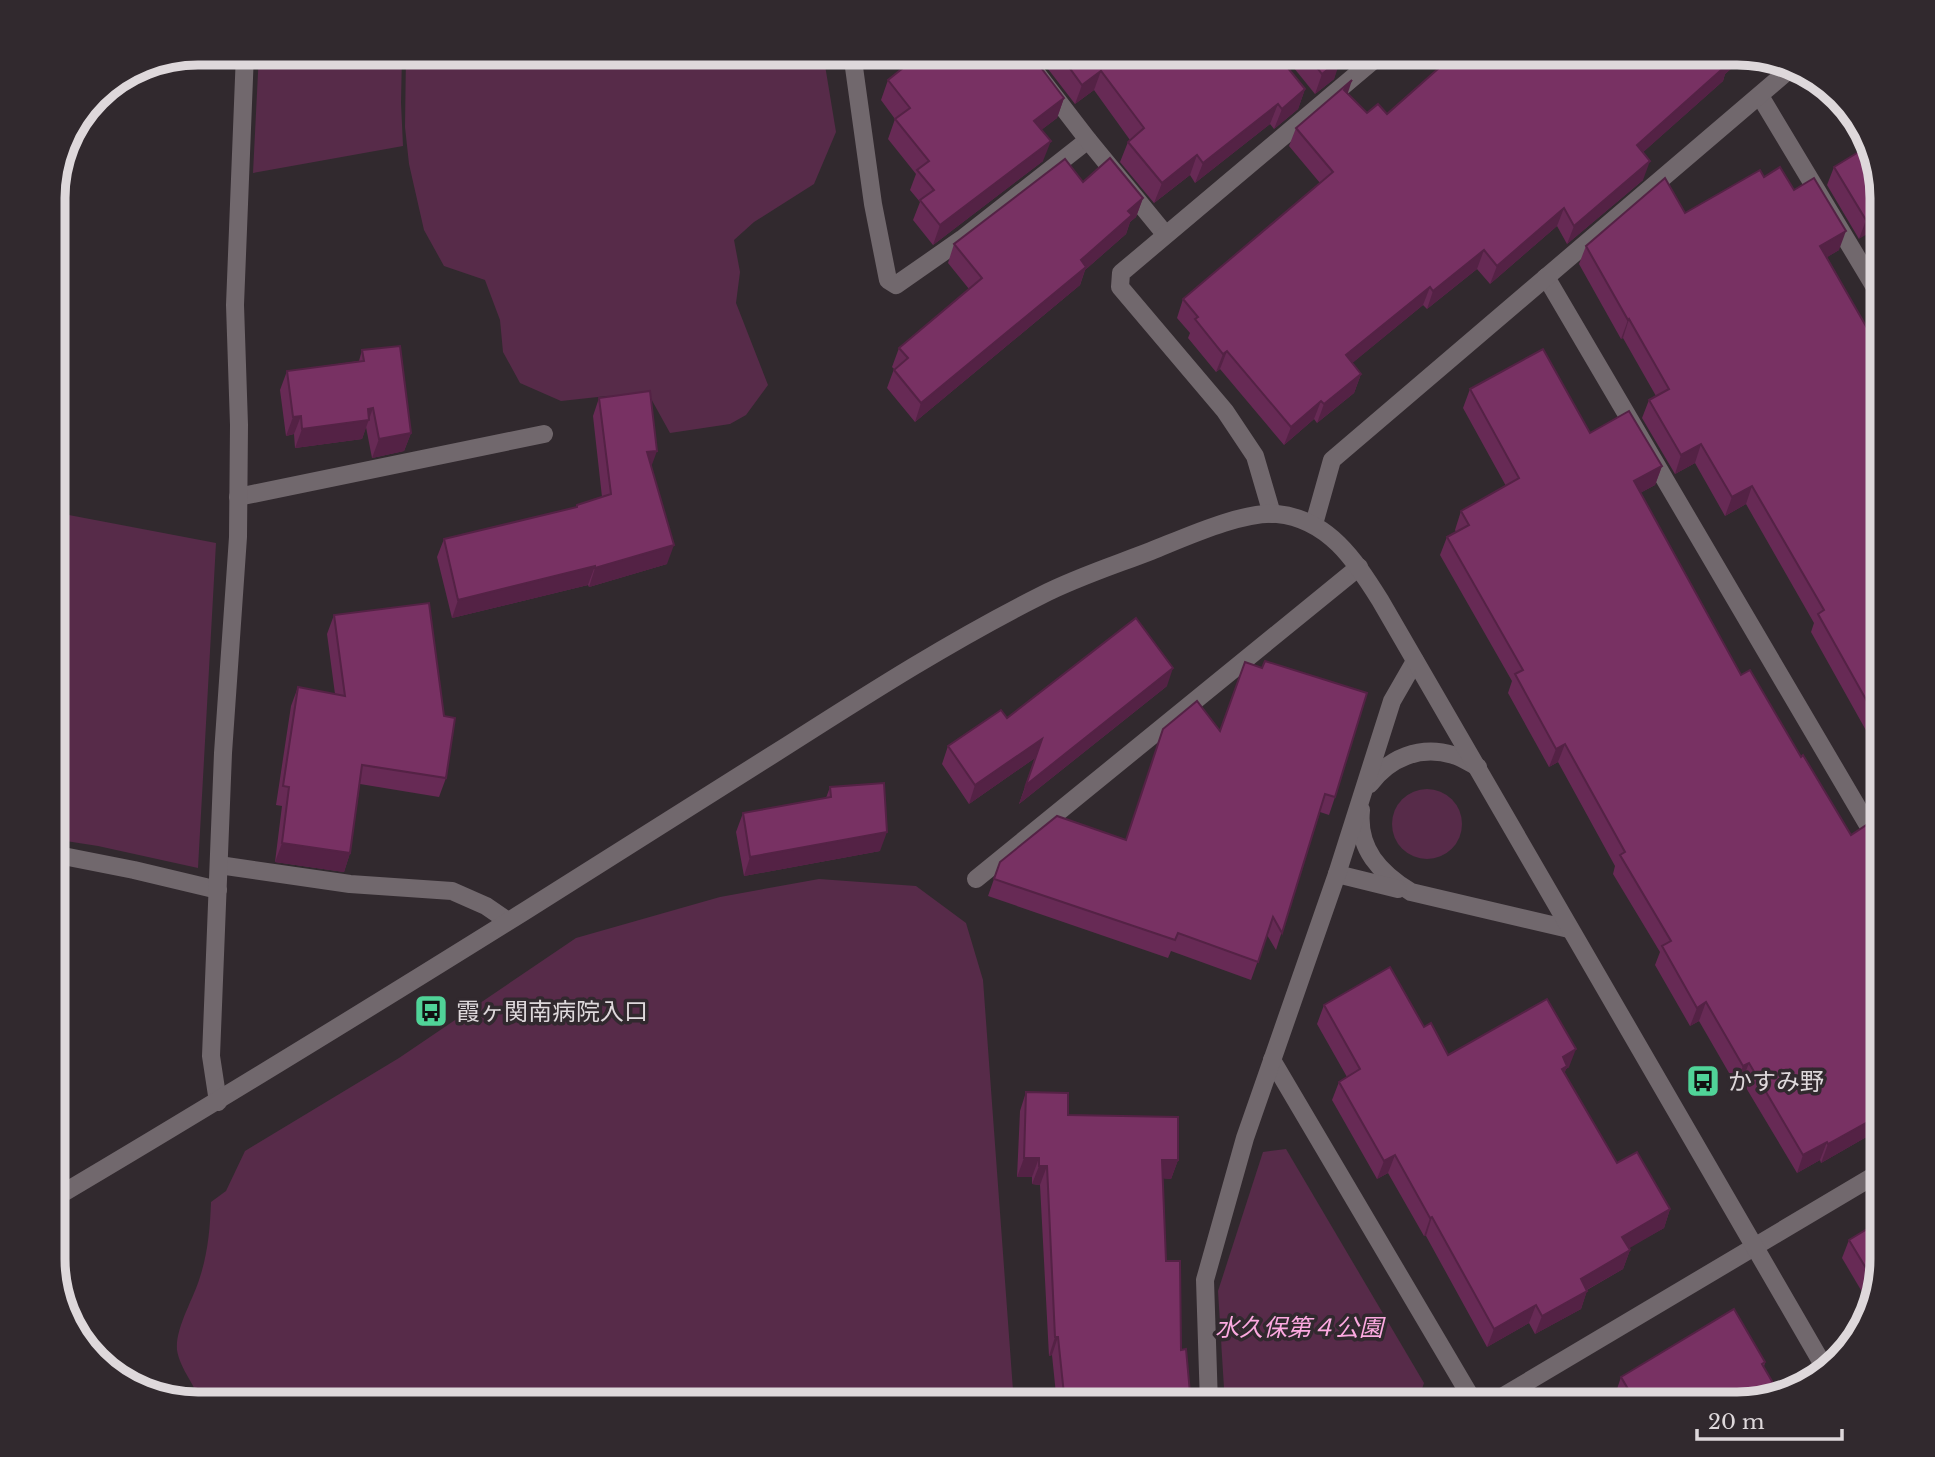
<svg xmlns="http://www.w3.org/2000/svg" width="1935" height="1457" font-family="'Libre Baskerville','Noto Sans JP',serif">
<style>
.green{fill:#572b49}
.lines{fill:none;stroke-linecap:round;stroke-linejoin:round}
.path{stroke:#867f83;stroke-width:4.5;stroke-dasharray:3.5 3.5;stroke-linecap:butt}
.service{stroke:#71686d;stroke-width:18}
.minor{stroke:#71686d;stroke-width:18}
.tertiary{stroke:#71686d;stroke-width:18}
.secondary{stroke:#947288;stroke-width:18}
.wall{fill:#672a55}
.shaded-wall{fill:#542245}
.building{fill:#783163;stroke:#542245;stroke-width:2}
.labels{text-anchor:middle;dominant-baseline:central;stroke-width:7;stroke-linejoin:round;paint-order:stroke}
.poi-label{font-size:24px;fill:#ded8db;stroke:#31292e;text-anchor:start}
.park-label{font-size:24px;font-style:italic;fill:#fca9e0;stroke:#31292e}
.rim{fill:none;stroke:#ded8db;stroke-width:9}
</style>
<rect width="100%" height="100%" fill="#31292e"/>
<!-- green -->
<g class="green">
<path d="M 259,53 L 402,53 L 401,103 L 403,146 L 253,173 Z"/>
<path d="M 406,53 L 823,53 L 836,132 L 814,184 L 754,222 L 734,240 L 740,272 L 736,303 L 768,385 L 746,415 L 730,424 L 670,433 L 649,395 L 607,396 L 561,401 L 520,383 L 503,352 L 500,320 L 485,280 L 444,266 L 424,230 L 409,164 L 405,127 Z"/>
<path d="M 53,512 L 216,543 L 198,868 L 98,846 L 53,839 Z"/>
<circle cx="1427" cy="824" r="35"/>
<path d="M 819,879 L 916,886 L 966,923 L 983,980 L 1014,1404 L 200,1404 C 197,1386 180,1370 177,1350 C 175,1328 194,1298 200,1277 C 208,1252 210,1229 211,1202 L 226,1191 L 245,1151 L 399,1058 L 576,938 L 720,897 Z"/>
<path d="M 1286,1149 L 1424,1383 L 1417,1404 L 1225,1404 L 1218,1291 L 1263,1152 Z"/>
</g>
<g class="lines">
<!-- path -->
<path class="path" d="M 1385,1391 L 1433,1401"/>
<!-- service -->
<g class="service">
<path d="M 238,497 L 544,434"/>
<path d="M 53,854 L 134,870 L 218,890"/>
<path d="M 219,865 L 350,884 L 452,891 L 486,906 L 508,921"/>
<path d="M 976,879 L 1359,567"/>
</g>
<!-- minor -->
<g class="minor">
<path d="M 852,53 L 873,204 L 888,280 L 896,285 L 962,239 L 1088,140"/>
<path d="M 1021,53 L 1088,140 L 1165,234"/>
<path d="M 1760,96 L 1882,299"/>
<path d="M 1546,277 L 1882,849"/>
<path d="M 1272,514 L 1255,456 L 1225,411 L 1120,287 L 1121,273 L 1382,53"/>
<path d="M 1314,524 L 1332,460 L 1789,70"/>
<path d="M 1370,784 C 1389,758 1420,745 1453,755 C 1461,757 1470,763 1478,767"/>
<path d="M 1361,810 C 1357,849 1380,873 1411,892 L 1569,929"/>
<path d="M 1337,874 L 1398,889"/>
<path d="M 1272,1060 L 1475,1404"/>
<path d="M 218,1102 L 211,1056 L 223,753 L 238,537 L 239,425 L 235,305 L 245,53"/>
<path d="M 1209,1404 L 1205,1280 L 1245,1138 L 1337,874 L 1392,701 L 1415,661"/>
<path d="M 1490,1404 L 1882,1171"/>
</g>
<!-- tertiary -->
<path class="tertiary" d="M 53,1199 C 212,1105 368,1009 525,911 C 612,856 700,801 788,745 C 871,692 954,639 1042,595 C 1077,577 1115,565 1151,551 C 1184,538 1242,511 1277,514 C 1328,519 1355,560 1380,600 L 1826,1370"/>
<!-- secondary -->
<path class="secondary" d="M 53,1263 L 74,1331"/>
</g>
<!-- wall -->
<g class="wall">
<path d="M 1035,52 L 1275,52 L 1305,89 L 1298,109 L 1274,129 L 1270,124 L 1195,183 L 1190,175 L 1154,203 L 1120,162 L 1128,142 L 1130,140 L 1094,90 L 1075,104 Z"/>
<path d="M 1281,52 L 1341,52 L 1334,79 L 1315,94 Z"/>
<path d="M 1738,52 L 1747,55 L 1725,74 L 1723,81 L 1643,152 L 1643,180 L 1567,244 L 1557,226 L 1490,284 L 1477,269 L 1427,309 L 1423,305 L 1352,363 L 1361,374 L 1354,393 L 1317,423 L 1314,419 L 1284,445 L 1220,369 L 1216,372 L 1188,338 L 1190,333 L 1177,318 L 1183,299 L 1320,183 L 1289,146 L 1296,128 L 1347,94 L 1367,113 L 1387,114 Z"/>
<path d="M 935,54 L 1064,98 L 1057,118 L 1041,130 L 1043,161 L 933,245 L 913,220 L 920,202 L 910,190 L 916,174 L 888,139 L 895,119 L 881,100 L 888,80 Z"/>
<path d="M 1828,85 L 1867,133 L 1882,197 L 1859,239 L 1827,185 L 1834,167 L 1866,148 Z"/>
<path d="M 1764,177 L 1794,190 L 1839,250 L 1827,257 L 1874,340 L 1882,335 L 1882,759 L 1811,632 L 1814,623 L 1746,504 L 1725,516 L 1695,463 L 1675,474 L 1642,418 L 1649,400 L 1656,396 L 1623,338 L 1621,339 L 1579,264 L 1586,246 L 1685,213 Z"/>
<path d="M 1083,182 L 1143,198 L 1136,217 L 1130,222 L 1126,234 L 1085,270 L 1080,285 L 915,422 L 887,388 L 894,369 L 892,367 L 899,348 L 969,289 L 948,263 L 954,244 Z"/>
<path d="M 362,350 L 411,433 L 404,451 L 372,458 L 366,427 L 362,439 L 295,448 L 294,434 L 286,436 L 280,390 L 287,371 L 359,361 Z"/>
<path d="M 1470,389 L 1590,433 L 1662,466 L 1655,485 L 1640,493 L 1741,675 L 1801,757 L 1851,835 L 1882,839 L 1882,1128 L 1821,1163 L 1820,1160 L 1797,1173 L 1742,1081 L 1736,1085 L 1699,1021 L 1690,1026 L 1655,965 L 1660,952 L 1613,874 L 1615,866 L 1558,762 L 1549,767 L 1508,693 L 1512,681 L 1440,555 L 1447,537 L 1456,532 L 1455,530 L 1461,511 L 1506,486 L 1463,408 Z"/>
<path d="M 599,398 L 651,466 L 667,564 L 589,587 L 588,585 L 452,618 L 437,557 L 444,539 L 576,507 L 577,505 L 602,497 L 593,416 Z"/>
<path d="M 334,615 L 446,778 L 439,797 L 360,784 L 350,853 L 344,872 L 275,862 L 282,806 L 276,805 L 291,706 L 298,687 L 335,694 L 327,634 Z"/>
<path d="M 1167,686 L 1019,804 L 1035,758 L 969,804 L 942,764 L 948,746 L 1007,718 Z"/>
<path d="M 1220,731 L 1335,797 L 1329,815 L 1320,812 L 1276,950 L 1267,935 L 1251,980 L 1171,951 L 1168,958 L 988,896 L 1000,862 L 1126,840 Z"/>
<path d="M 830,787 L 880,851 L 744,876 L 736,832 L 743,813 L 826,798 Z"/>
<path d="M 1324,1005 L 1424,1027 L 1448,1055 L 1569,1067 L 1566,1069 L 1564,1073 L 1617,1163 L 1670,1209 L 1664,1228 L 1628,1248 L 1630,1250 L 1623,1269 L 1587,1290 L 1581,1309 L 1535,1334 L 1529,1323 L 1487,1347 L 1426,1236 L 1424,1236 L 1388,1173 L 1377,1179 L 1332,1100 L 1339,1082 L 1347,1077 L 1317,1024 Z"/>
<path d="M 1026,1092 L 1068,1115 L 1178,1160 L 1171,1179 L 1163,1178 L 1166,1261 L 1181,1350 L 1191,1404 L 1057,1404 L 1052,1355 L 1049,1356 L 1040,1185 L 1032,1184 L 1032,1177 L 1017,1177 L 1020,1111 Z"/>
<path d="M 1849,1240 L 1882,1260 L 1868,1302 L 1842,1258 Z"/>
<path d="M 1765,1362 L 1764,1367 L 1616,1396 L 1615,1395 L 1621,1377 Z"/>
</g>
<!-- shaded-wall -->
<g class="shaded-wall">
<path d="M 1735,52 L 1747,55 L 1725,74 L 1723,81 L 1631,163 L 1637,145 Z"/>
<path d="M 1341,59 L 1334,79 L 1315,94 L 1322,74 Z"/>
<path d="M 1101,71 L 1094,90 L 1075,104 L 1082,85 Z"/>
<path d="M 1352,80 L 1346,99 L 1344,90 Z"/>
<path d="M 1305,89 L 1298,109 L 1274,129 L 1282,109 Z"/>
<path d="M 1064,98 L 1057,118 L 1027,141 L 1034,121 Z"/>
<path d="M 1278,104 L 1270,124 L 1195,183 L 1203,163 Z"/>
<path d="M 1051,141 L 1043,161 L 933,245 L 940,225 Z"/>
<path d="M 1197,155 L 1190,175 L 1154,203 L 1162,183 Z"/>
<path d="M 1650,161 L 1643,180 L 1567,244 L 1574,226 Z"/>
<path d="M 1143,198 L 1136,217 L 1130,222 L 1126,234 L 1085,270 L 1080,285 L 915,422 L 921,403 L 1081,260 L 1128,211 Z"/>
<path d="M 1564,208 L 1557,226 L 1490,284 L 1497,266 Z"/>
<path d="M 1882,210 L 1882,225 L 1859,239 L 1866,220 Z"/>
<path d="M 1846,231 L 1839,250 L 1814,265 L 1820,246 Z"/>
<path d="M 1484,250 L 1477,269 L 1427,309 L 1433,291 Z"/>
<path d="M 1430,287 L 1423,305 L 1339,374 L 1346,355 Z"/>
<path d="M 1629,319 L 1623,338 L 1621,339 L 1628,320 Z"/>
<path d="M 1227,351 L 1220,369 L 1216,372 L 1223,354 Z"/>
<path d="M 1361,374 L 1354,393 L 1317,423 L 1324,404 Z"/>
<path d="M 1321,401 L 1314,419 L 1284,445 L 1291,427 Z"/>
<path d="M 373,408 L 362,439 L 295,448 L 302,429 Z"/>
<path d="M 301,416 L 294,434 L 286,436 L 293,417 Z"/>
<path d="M 411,433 L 404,451 L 372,458 L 379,439 Z"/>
<path d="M 1701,444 L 1695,463 L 1675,474 L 1681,455 Z"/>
<path d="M 657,451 L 650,470 L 647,452 Z"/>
<path d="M 1662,466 L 1655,485 L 1627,500 L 1634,481 Z"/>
<path d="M 1752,486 L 1746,504 L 1725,516 L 1732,497 Z"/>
<path d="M 674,545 L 667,564 L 589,587 L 595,568 Z"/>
<path d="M 595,566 L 588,585 L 452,618 L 458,600 Z"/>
<path d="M 1173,668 L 1167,686 L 1019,804 L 1026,785 Z"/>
<path d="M 1042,739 L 1035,758 L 969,804 L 975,785 Z"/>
<path d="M 1565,744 L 1558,762 L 1549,767 L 1556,749 Z"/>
<path d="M 887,832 L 880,851 L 744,876 L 750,857 Z"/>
<path d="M 282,843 L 350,853 L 344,872 L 275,862 Z"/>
<path d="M 1706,1002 L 1699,1021 L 1690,1026 L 1697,1008 Z"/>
<path d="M 1576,1049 L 1569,1067 L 1566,1069 L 1561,1084 L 1563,1057 Z"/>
<path d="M 1749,1063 L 1742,1081 L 1736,1085 L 1743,1066 Z"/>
<path d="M 1882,1114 L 1882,1128 L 1821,1163 L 1828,1144 Z"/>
<path d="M 1827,1142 L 1820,1160 L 1797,1173 L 1803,1155 Z"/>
<path d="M 1395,1155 L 1388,1173 L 1377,1179 L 1384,1161 Z"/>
<path d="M 1024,1158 L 1039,1158 L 1032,1177 L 1017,1177 Z"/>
<path d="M 1162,1160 L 1178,1160 L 1171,1179 L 1155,1178 Z"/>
<path d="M 1039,1166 L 1047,1166 L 1040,1185 L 1032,1184 Z"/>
<path d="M 1670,1209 L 1664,1228 L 1616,1256 L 1622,1237 Z"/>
<path d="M 1432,1217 L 1426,1236 L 1424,1236 L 1430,1218 Z"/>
<path d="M 1630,1250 L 1623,1269 L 1574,1297 L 1581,1279 Z"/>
<path d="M 1587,1291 L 1581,1309 L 1535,1334 L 1542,1316 Z"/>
<path d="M 1536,1305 L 1529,1323 L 1487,1347 L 1494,1329 Z"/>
<path d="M 1055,1337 L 1058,1337 L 1052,1355 L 1049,1356 Z"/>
</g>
<!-- building -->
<g class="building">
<path d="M 923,52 L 933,52 L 935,54 L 937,52 L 1029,52 L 1064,98 L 1034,121 L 1051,141 L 940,225 L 920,200 L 934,190 L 917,170 L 929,161 L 895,119 L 910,108 L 888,80 Z"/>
<path d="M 1058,52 L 1275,52 L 1305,89 L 1282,109 L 1278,104 L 1203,163 L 1197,155 L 1162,183 L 1128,142 L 1144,128 L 1101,71 L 1082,85 Z"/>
<path d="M 1305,52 L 1335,52 L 1341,59 L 1322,74 Z"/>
<path d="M 1457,52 L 1735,52 L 1727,60 L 1729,63 L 1637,145 L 1650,161 L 1574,226 L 1564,208 L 1497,266 L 1484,250 L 1433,291 L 1430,287 L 1346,355 L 1361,374 L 1324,404 L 1321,401 L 1291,427 L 1227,351 L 1223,354 L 1195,319 L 1198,317 L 1183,299 L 1333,172 L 1296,128 L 1352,80 L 1344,90 L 1367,113 L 1378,104 L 1387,114 Z"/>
<path d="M 1870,145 L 1882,197 L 1882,210 L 1866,220 L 1834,167 Z"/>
<path d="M 1110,158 L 1143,198 L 1128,211 L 1132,215 L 1081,260 L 1086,267 L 921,403 L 894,370 L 908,358 L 899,348 L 982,278 L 954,244 L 1065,159 L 1083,182 Z"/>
<path d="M 1780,167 L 1794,190 L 1814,178 L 1846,231 L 1820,246 L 1874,340 L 1882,335 L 1882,728 L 1818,614 L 1824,610 L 1752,486 L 1732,497 L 1701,444 L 1681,455 L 1649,400 L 1669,389 L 1629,319 L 1628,320 L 1586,246 L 1665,178 L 1685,213 L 1760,170 L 1764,177 Z"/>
<path d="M 400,346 L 411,433 L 379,439 L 373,408 L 368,409 L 369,420 L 302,429 L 301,416 L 293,417 L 287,371 L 364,361 L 362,350 Z"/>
<path d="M 1543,349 L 1590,433 L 1629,411 L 1662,466 L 1634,481 L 1741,675 L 1750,670 L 1801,757 L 1803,755 L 1851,835 L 1871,822 L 1882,839 L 1882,1114 L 1828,1144 L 1827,1142 L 1803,1155 L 1749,1063 L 1743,1066 L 1706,1002 L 1697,1008 L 1662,946 L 1671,941 L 1620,855 L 1625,852 L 1565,744 L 1556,749 L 1515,674 L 1523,670 L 1447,537 L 1469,525 L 1461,511 L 1519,478 L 1470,389 Z"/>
<path d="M 650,391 L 657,451 L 647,452 L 674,545 L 595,568 L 595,566 L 458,600 L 444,539 L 577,507 L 577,505 L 611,494 L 599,398 Z"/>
<path d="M 429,603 L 444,716 L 455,718 L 446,778 L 362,765 L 350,853 L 282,843 L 289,787 L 283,786 L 298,687 L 345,696 L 334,615 Z"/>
<path d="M 1136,618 L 1173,668 L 1026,785 L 1042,739 L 975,785 L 948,746 L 1001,710 L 1007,718 Z"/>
<path d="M 1265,661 L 1367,693 L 1335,797 L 1325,794 L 1282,933 L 1273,917 L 1258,962 L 1178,933 L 1175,940 L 994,879 L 1000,862 L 1057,816 L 1126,840 L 1163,729 L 1197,701 L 1220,731 L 1245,662 L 1262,668 Z"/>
<path d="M 884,783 L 887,832 L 750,857 L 743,813 L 831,797 L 830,787 Z"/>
<path d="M 1390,967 L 1424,1027 L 1431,1023 L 1448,1055 L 1547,999 L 1576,1049 L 1563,1057 L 1567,1066 L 1562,1069 L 1617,1163 L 1637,1152 L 1670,1209 L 1622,1237 L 1630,1250 L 1581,1279 L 1587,1291 L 1542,1316 L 1536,1305 L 1494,1329 L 1432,1217 L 1430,1218 L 1395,1155 L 1384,1161 L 1339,1082 L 1360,1069 L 1324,1005 Z"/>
<path d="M 1026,1092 L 1068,1093 L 1068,1115 L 1178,1117 L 1178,1160 L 1162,1160 L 1166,1261 L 1180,1261 L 1181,1350 L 1186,1349 L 1191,1404 L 1065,1404 L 1058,1337 L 1055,1337 L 1047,1166 L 1039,1166 L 1039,1158 L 1024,1158 Z"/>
<path d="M 1882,1220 L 1882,1260 L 1875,1283 L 1849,1240 Z"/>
<path d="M 1734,1309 L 1765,1362 L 1762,1364 L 1780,1395 L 1738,1404 L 1602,1404 L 1628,1389 L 1621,1377 Z"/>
</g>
<!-- icons -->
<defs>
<symbol id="bus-square" viewBox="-11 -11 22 22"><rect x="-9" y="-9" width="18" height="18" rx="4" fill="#50d398" stroke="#31292e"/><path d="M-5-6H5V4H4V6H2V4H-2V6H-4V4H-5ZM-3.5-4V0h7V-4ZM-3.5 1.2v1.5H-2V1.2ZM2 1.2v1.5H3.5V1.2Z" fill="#111"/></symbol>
</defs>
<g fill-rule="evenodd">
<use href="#bus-square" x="412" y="992" width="38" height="38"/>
<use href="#bus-square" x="1684" y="1062" width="38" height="38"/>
</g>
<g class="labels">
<!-- poi labels -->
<g class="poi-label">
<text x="456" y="1011">霞ヶ関南病院入口</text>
<text x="1728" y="1081">かすみ野</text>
</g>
<!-- park labels -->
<g class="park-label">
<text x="1299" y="1327">水久保第４公園</text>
</g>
</g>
<!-- crop -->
<path d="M0 0H1935V1457H0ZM198 65H1737A133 133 0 0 1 1870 198V1259A133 133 0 0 1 1737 1392H198A133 133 0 0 1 65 1259V198A133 133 0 0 1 198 65Z" fill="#31292e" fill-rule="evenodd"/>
<path class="rim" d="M198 65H1737A133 133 0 0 1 1870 198V1259A133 133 0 0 1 1737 1392H198A133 133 0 0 1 65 1259V198A133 133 0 0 1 198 65Z"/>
<!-- scale -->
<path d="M1697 1429v10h145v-10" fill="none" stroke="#ded8db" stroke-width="3.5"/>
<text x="1708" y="1429" font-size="21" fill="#ded8db" stroke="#31292e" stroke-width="5" paint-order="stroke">20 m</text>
</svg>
